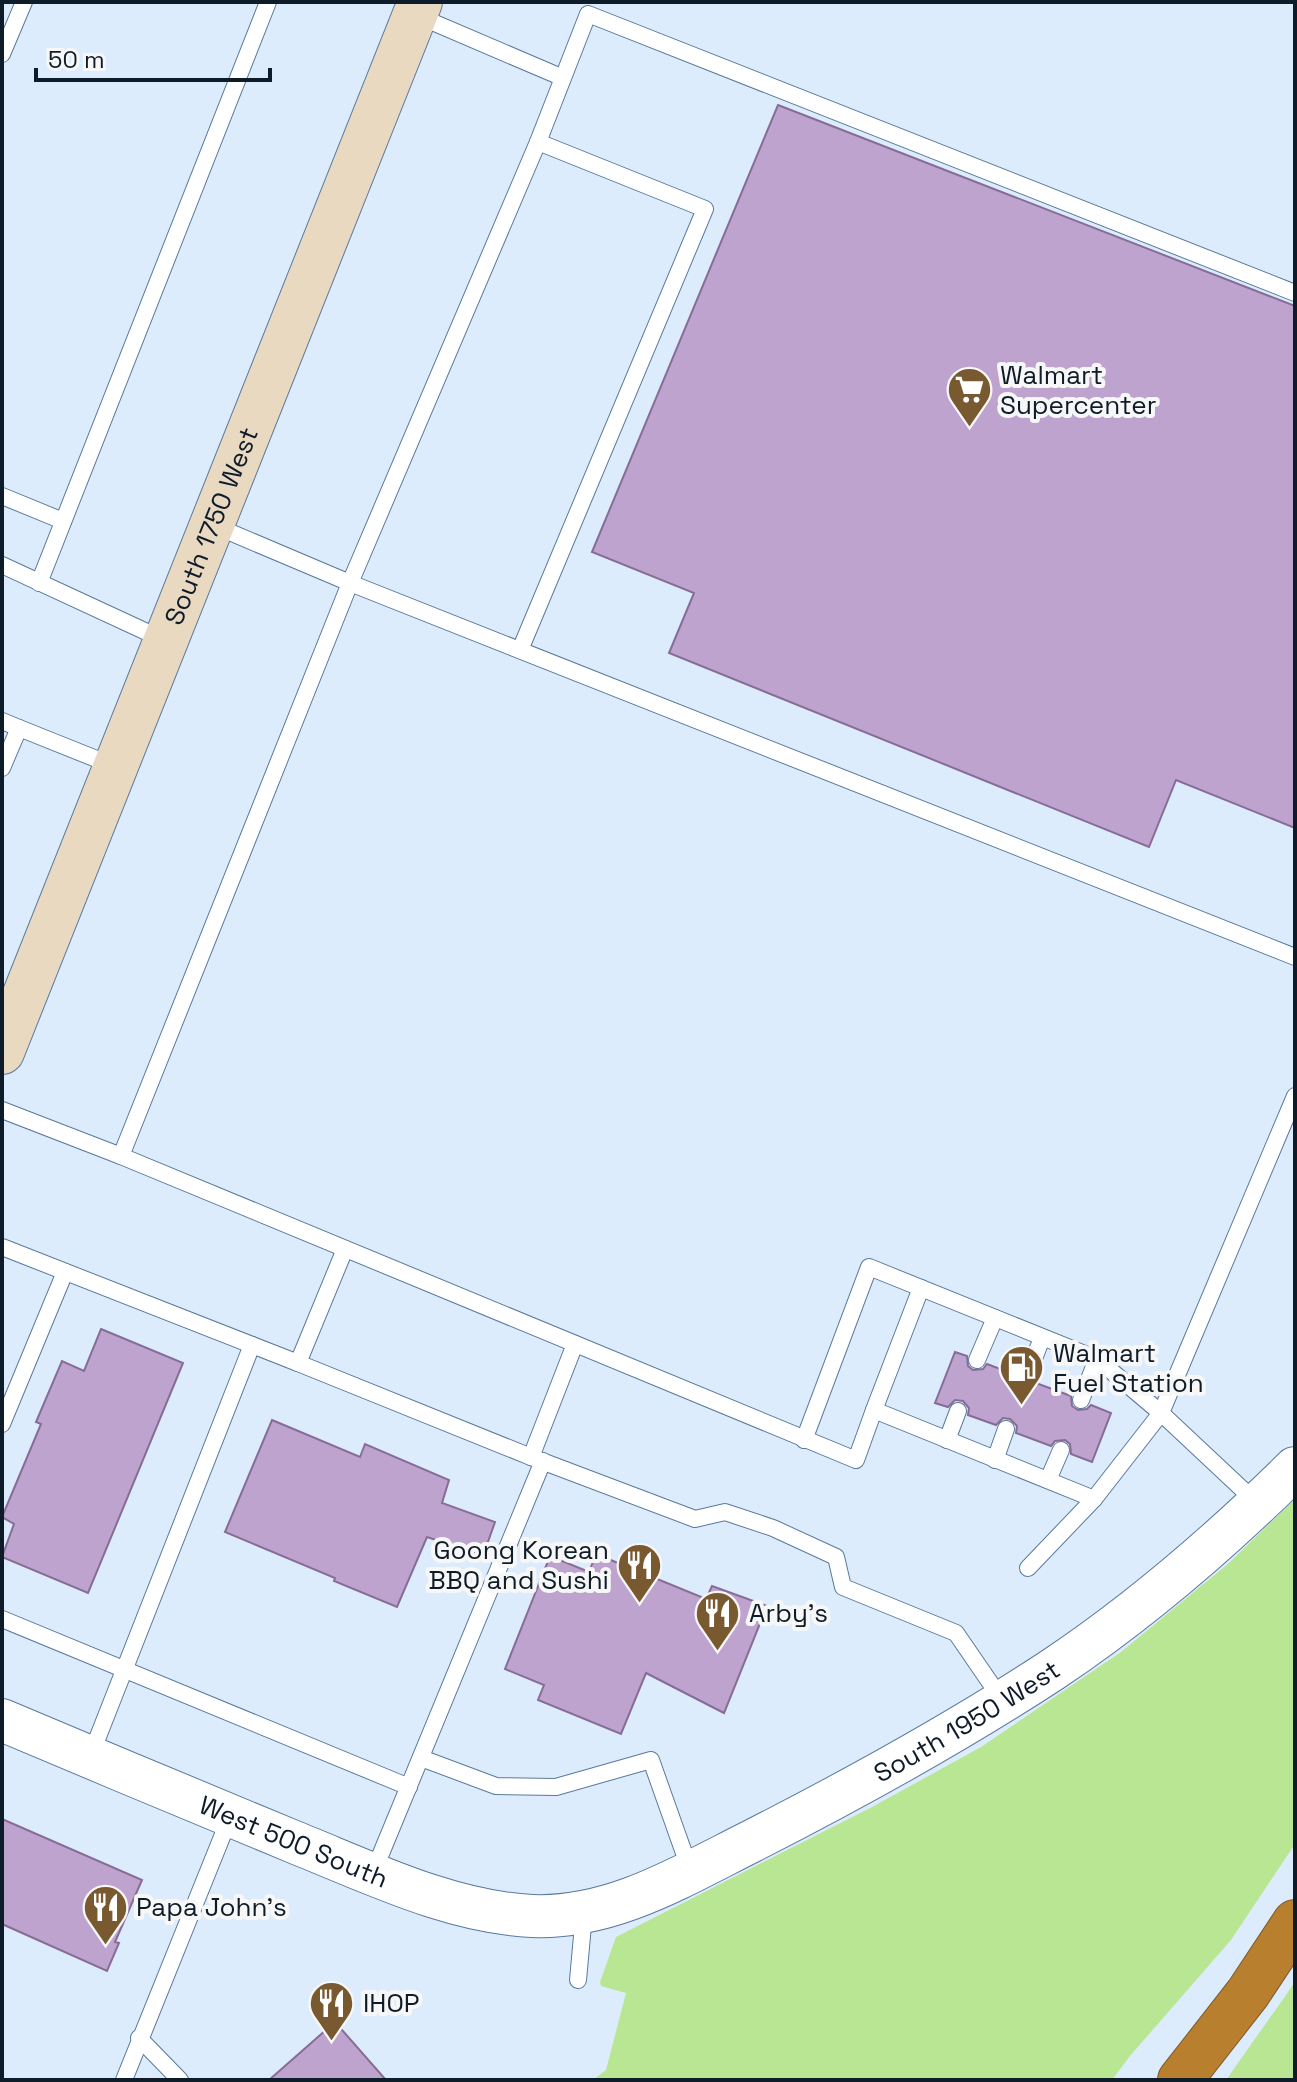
<svg xmlns="http://www.w3.org/2000/svg" width="1297" height="2082" font-family="'Space Grotesk',sans-serif">
<style>
.green{fill:#b8e692}
.building{fill:#bea3cf;stroke:#866d96;stroke-width:2}
.lines{fill:none;stroke-linecap:round;stroke-linejoin:round}
.service-casing{stroke:#59799d;stroke-width:18}
.tertiary-casing{stroke:#59799d;stroke-width:44}
.secondary-casing{stroke:#59799d;stroke-width:46}
.motorway-casing{stroke:#7c5c2d;stroke-width:46}
.service{stroke:#fff;stroke-width:16}
.tertiary{stroke:#fff;stroke-width:42}
.secondary{stroke:#ead9c1;stroke-width:44}
.motorway{stroke:#b87f2f;stroke-width:44}
.labels{text-anchor:middle;dominant-baseline:central;stroke-width:8;stroke-linejoin:round;paint-order:stroke}
.poi-label{font-size:26px;fill:#0e1b29;stroke:#f7f7f7;text-anchor:start}
.street-label{font-size:26px;fill:#0e1b29;stroke:#f7f7f7}
</style>
<rect width="100%" height="100%" fill="#ddecfc"/>
<!-- green -->
<g class="green">
<path d="M 1295,1499 L 1295,1844 L 1231,1940 L 1130,2056 L 1112,2080 L 593,2080 L 606,2070 L 626,1993 L 601,1986 L 600,1982 L 616,1937 L 874,1806 L 981,1747 L 1121,1652 L 1229,1563 Z"/>
<path d="M 1295,1981 L 1295,2080 L 1226,2080 L 1286,1995 Z"/>
</g>
<!-- building -->
<g class="building">
<path d="M 778,105 L 1295,306 L 1295,828 L 1176,780 L 1149,847 L 669,653 L 694,593 L 592,552 Z"/>
<path d="M 101,1329 L 183,1363 L 88,1593 L 2,1557 L 14,1524 L 2,1517 L 41,1424 L 36,1422 L 62,1361 L 84,1371 Z"/>
<path d="M 955,1352 L 967,1356 L 968,1366 L 973,1370 L 983,1369 L 987,1364 L 1016,1375 L 1017,1385 L 1023,1389 L 1032,1388 L 1036,1383 L 1071,1396 L 1072,1406 L 1078,1410 L 1087,1409 L 1091,1405 L 1111,1413 L 1092,1462 L 1071,1454 L 1070,1444 L 1065,1440 L 1055,1441 L 1051,1446 L 1016,1433 L 1017,1426 L 1010,1419 L 1003,1418 L 996,1425 L 968,1415 L 969,1408 L 963,1401 L 955,1400 L 948,1407 L 935,1403 Z"/>
<path d="M 272,1420 L 360,1457 L 365,1444 L 449,1480 L 442,1503 L 495,1522 L 483,1556 L 427,1537 L 397,1607 L 334,1581 L 335,1578 L 225,1532 Z"/>
<path d="M 596,1554 L 706,1599 L 712,1586 L 767,1606 L 724,1713 L 646,1673 L 621,1734 L 538,1700 L 544,1685 L 505,1669 L 550,1556 L 589,1572 Z"/>
<path d="M 2,1819 L 142,1880 L 115,1942 L 119,1943 L 107,1971 L 2,1924 Z"/>
<path d="M 335,2022 L 386,2080 L 269,2080 Z"/>
</g>
<g class="lines">
<defs>
<g id="service">
<path d="M 416,15 L 561,77"/>
<path d="M 2,54 L 24,2"/>
<path d="M 2,496 L 63,521"/>
<path d="M 213,525 L 350,583 L 1295,957"/>
<path d="M 2,565 L 164,640"/>
<path d="M 39,583 L 268,2"/>
<path d="M 520,650 L 705,209 L 538,142"/>
<path d="M 2,721 L 19,728"/>
<path d="M 2,768 L 19,728 L 114,766"/>
<path d="M 2,1110 L 121,1156"/>
<path d="M 2,1247 L 298,1363"/>
<path d="M 345,1249 L 298,1363 L 531,1457 L 575,1344"/>
<path d="M 977,1360 L 995,1318"/>
<path d="M 1026,1379 L 1042,1338"/>
<path d="M 1081,1400 L 1097,1359"/>
<path d="M 874,1410 L 921,1288"/>
<path d="M 2,1424 L 65,1272"/>
<path d="M 804,1440 L 869,1267 L 1097,1359 L 1161,1413 L 1257,1503"/>
<path d="M 947,1440 L 958,1411"/>
<path d="M 531,1457 L 695,1519 L 725,1512 L 773,1528 L 836,1557 L 843,1587 L 956,1633 L 1002,1700"/>
<path d="M 995,1460 L 1006,1429"/>
<path d="M 1048,1480 L 1061,1450"/>
<path d="M 1094,1499 L 874,1410 L 856,1460 L 121,1156 L 350,583 L 538,142 L 588,14 L 1295,293"/>
<path d="M 1028,1568 L 1094,1499 L 1161,1413 L 1295,1096"/>
<path d="M 2,1619 L 409,1787"/>
<path d="M 90,1757 L 252,1345"/>
<path d="M 421,1758 L 496,1786 L 556,1787 L 651,1760 L 690,1870"/>
<path d="M 373,1873 L 543,1461"/>
<path d="M 578,1980 L 584,1914"/>
<path d="M 139,2038 L 180,2080"/>
<path d="M 124,2080 L 230,1817"/>
</g>
<g id="tertiary">
<path id="s1" d="M 2,1720 C 99,1761 197,1802 294,1842 C 369,1872 450,1912 532,1916 C 612,1919 682,1876 752,1841 C 854,1789 956,1733 1052,1670 C 1139,1612 1221,1541 1295,1468"/>
</g>
<g id="secondary">
<path id="s2" d="M 2,1052 L 420,2"/>
</g>
<path id="motorway" d="M 1180,2080 L 1248,1993 L 1295,1922"/>
</defs>
<!-- service casing -->
<use href="#service" class="service-casing"/>
<!-- tertiary casing -->
<use href="#tertiary" class="tertiary-casing"/>
<!-- secondary casing -->
<use href="#secondary" class="secondary-casing"/>
<!-- motorway casing -->
<use href="#motorway" class="motorway-casing"/>
<!-- service -->
<use href="#service" class="service"/>
<!-- tertiary -->
<use href="#tertiary" class="tertiary"/>
<!-- secondary -->
<use href="#secondary" class="secondary"/>
<!-- motorway -->
<use href="#motorway" class="motorway"/>
</g>
<!-- icons -->
<defs>
<symbol id="supermarket-pin" viewBox="-11 -11 22 30"><path d="M0 17L-7.5 6A9.5 9.5 0 1 1 7.5 6Z" fill="#79592f" stroke="#f7f7f7"/><path d="M-6-5.5h2.5l.6 2H6L4.5 2H-2.5L-4.4-4H-6ZM-1.5 3.2a1.3 1.3 0 1 0 .1 0ZM3 3.2a1.3 1.3 0 1 0 .1 0Z" fill="#fff"/></symbol>
<symbol id="fuel-pin" viewBox="-11 -11 22 30"><path d="M0 17L-7.5 6A9.5 9.5 0 1 1 7.5 6Z" fill="#79592f" stroke="#f7f7f7"/><path d="M-5.5-6h7V0h2V4h1.3V-2.5L3-4.5l.8-.8L6-3V5H2.5V1h-1V6h-7ZM-4.2-4.7v3.2H.2V-4.7Z" fill="#fff"/></symbol>
<symbol id="restaurant-pin" viewBox="-11 -11 22 30"><path d="M0 17L-7.5 6A9.5 9.5 0 1 1 7.5 6Z" fill="#79592f" stroke="#f7f7f7"/><path d="M-5-6h1v4h1v-4h1v4h1v-4h1v5L-1.5 .5V6h-2V.5L-5-1ZM5-6V6H3V1.5H1.5Q1.5-4 5-6Z" fill="#fff"/></symbol>
</defs>
<g fill-rule="evenodd">
<use href="#supermarket-pin" x="944" y="364" width="51" height="69"/>
<use href="#fuel-pin" x="996" y="1342" width="51" height="69"/>
<use href="#restaurant-pin" x="614" y="1540" width="51" height="69"/>
<use href="#restaurant-pin" x="692" y="1588" width="51" height="69"/>
<use href="#restaurant-pin" x="80" y="1882" width="51" height="69"/>
<use href="#restaurant-pin" x="306" y="1978" width="51" height="69"/>
</g>
<g class="labels">
<!-- poi labels -->
<g class="poi-label">
<text x="1000" y="375">Walmart<tspan x="1000" dy="30">Supercenter</tspan></text>
<text x="1053" y="1353">Walmart<tspan x="1053" dy="30">Fuel Station</tspan></text>
<text x="609" y="1550" text-anchor="end">Goong Korean<tspan x="609" dy="30">BBQ and Sushi</tspan></text>
<text x="749" y="1613">Arby's</text>
<text x="136" y="1907">Papa John's</text>
<text x="363" y="2003">IHOP</text>
</g>
<!-- street labels -->
<g class="street-label">
<text stroke="none"><textPath href="#s2" startOffset="566">South 1750 West</textPath></text>
<text stroke="none"><textPath href="#s1" startOffset="1048">South 1950 West</textPath></text>
<text stroke="none"><textPath href="#s1" startOffset="316">West 500 South</textPath></text>
</g>
</g>
<!-- border -->
<rect width="1297" height="2082" fill="none" stroke="#0e1b29" stroke-width="8"/>
<!-- scale -->
<path d="M36 68v12h234v-12" fill="none" stroke="#0e1b29" stroke-width="4"/>
<text x="48" y="68" font-size="24" fill="#0e1b29" stroke="#f7f7f7" stroke-width="6" paint-order="stroke">50 m</text>
</svg>
